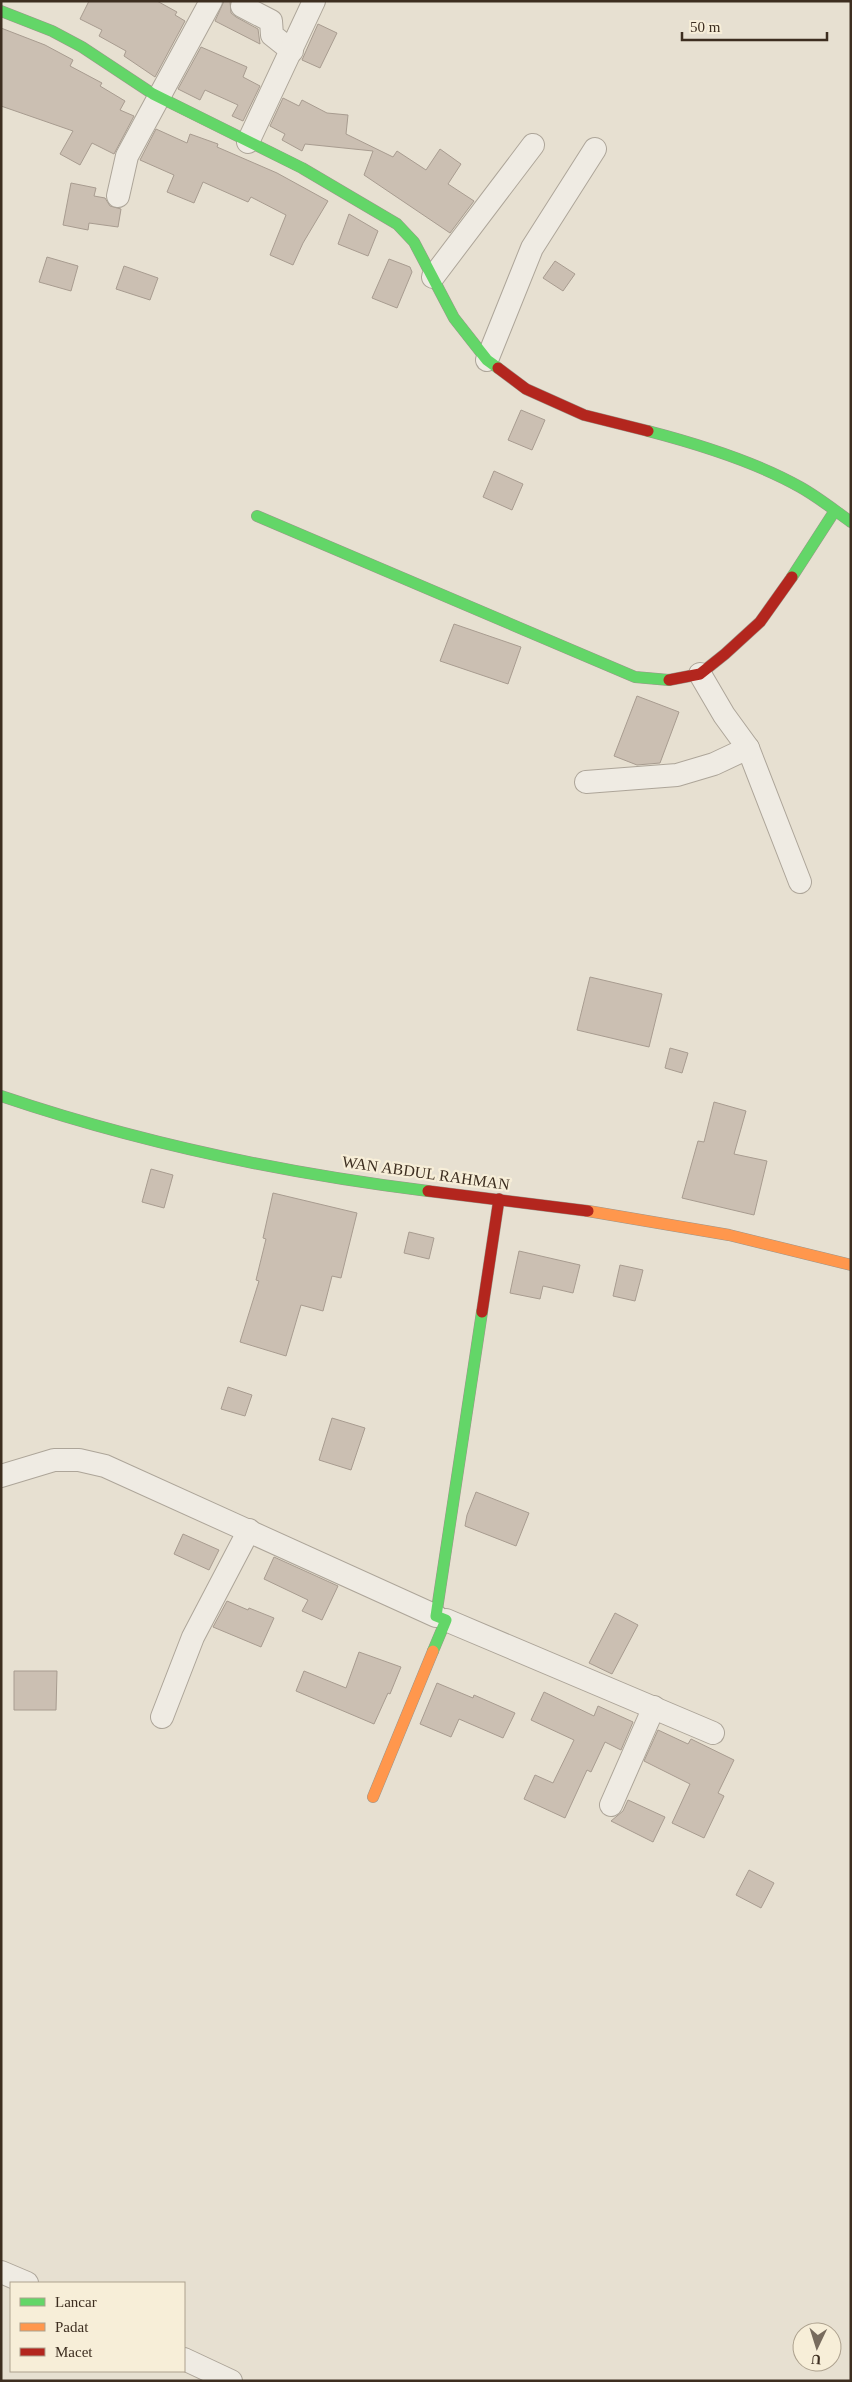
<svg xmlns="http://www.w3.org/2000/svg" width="852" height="2382" font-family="Georgia,serif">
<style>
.building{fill:#cbbfb2;stroke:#a89c90}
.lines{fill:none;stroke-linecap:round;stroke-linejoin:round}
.street-casing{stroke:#ada599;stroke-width:24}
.fast-casing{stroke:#9c958a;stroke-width:12}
.slow-casing{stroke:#9c958a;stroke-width:12}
.jam-casing{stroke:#9c958a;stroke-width:12}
.street{stroke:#efebe3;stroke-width:22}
.fast{stroke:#63d668;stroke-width:11}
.slow{stroke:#ff974d;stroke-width:11}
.jam{stroke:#b3261e;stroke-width:11}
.labels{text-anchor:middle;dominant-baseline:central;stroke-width:4.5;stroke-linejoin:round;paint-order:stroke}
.street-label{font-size:16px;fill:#3d2e20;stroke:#f7eed8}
</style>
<rect width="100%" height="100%" fill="#e7e0d1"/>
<!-- building -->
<g class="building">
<path d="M 89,1 L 157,1 L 177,12 L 175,15 L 185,21 L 155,77 L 124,56 L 126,51 L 99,36 L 102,30 L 80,19 Z"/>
<path d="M 224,1 L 230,1 L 231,13 L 236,17 L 258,29 L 260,44 L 215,21 Z"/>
<path d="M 318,24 L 337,33 L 320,68 L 302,60 Z"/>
<path d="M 1,28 L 45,45 L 73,60 L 70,66 L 102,83 L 100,86 L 125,101 L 120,110 L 134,116 L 114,154 L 92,143 L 80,165 L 60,154 L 73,131 L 1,106 Z"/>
<path d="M 201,47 L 247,67 L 243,77 L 260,86 L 243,121 L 232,116 L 238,105 L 205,90 L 200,100 L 178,89 Z"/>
<path d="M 283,98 L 299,106 L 302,100 L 327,113 L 348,115 L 346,134 L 393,157 L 397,151 L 426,170 L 440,149 L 461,164 L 448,184 L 474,201 L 450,233 L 364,175 L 373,151 L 305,144 L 302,151 L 282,140 L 285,134 L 270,126 Z"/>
<path d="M 156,129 L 187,143 L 190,134 L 218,144 L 217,147 L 277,173 L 328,201 L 303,243 L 293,265 L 270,255 L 286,215 L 251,197 L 248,202 L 203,182 L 194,203 L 167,192 L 174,175 L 140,160 Z"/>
<path d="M 71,183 L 96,188 L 94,196 L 105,198 L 110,206 L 121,209 L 118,227 L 89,223 L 88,230 L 63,225 Z"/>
<path d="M 349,214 L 378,231 L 368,256 L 338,244 Z"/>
<path d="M 47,257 L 78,266 L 71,291 L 39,282 Z"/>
<path d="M 389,259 L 410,267 L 412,272 L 397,308 L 372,298 Z"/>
<path d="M 555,261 L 575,274 L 563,291 L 543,278 Z"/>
<path d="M 124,266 L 158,278 L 150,300 L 116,289 Z"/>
<path d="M 521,410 L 545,420 L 532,450 L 508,440 Z"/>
<path d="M 494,471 L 523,484 L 512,510 L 483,497 Z"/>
<path d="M 454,624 L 521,647 L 508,684 L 440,661 Z"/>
<path d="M 637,696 L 679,712 L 660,763 L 637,765 L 614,756 Z"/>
<path d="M 590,977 L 662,994 L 649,1047 L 577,1030 Z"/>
<path d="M 670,1048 L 688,1053 L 682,1073 L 665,1068 Z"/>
<path d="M 714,1102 L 746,1111 L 734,1154 L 767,1161 L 754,1215 L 682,1198 L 698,1141 L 704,1142 Z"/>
<path d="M 151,1169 L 173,1175 L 164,1208 L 142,1202 Z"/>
<path d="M 273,1193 L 357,1213 L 341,1278 L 332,1276 L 323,1311 L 301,1305 L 286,1356 L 240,1342 L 259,1281 L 256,1280 L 266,1239 L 263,1238 Z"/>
<path d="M 409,1232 L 434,1238 L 429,1259 L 404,1253 Z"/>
<path d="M 519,1251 L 580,1265 L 573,1293 L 543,1286 L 540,1299 L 510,1293 Z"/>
<path d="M 620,1265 L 643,1270 L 635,1301 L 613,1296 Z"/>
<path d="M 228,1387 L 252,1395 L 245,1416 L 221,1409 Z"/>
<path d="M 332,1418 L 365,1428 L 351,1470 L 319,1460 Z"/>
<path d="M 476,1492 L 529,1513 L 516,1546 L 465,1526 L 467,1515 Z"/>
<path d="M 183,1534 L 219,1550 L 209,1570 L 174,1554 Z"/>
<path d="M 274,1557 L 338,1586 L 322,1620 L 302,1611 L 308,1600 L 264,1579 Z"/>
<path d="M 227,1601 L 248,1610 L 249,1608 L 274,1618 L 261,1647 L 213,1627 Z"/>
<path d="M 615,1613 L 638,1625 L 612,1674 L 589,1663 Z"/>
<path d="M 359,1652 L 401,1667 L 390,1694 L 388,1693 L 374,1724 L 296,1691 L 304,1671 L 346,1688 Z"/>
<path d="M 14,1671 L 57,1671 L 56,1710 L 14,1710 Z"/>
<path d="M 437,1683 L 473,1698 L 474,1695 L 515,1713 L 503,1738 L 459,1719 L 451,1737 L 420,1724 Z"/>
<path d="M 544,1692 L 594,1716 L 598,1706 L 633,1722 L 621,1750 L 605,1742 L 591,1772 L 587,1770 L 565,1818 L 524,1799 L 535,1775 L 553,1783 L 574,1740 L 531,1720 Z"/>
<path d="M 658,1730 L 688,1744 L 691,1739 L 734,1760 L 718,1793 L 724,1796 L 704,1838 L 672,1823 L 690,1784 L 644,1761 Z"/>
<path d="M 628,1800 L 665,1817 L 653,1842 L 611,1821 L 623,1811 Z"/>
<path d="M 749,1870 L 774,1883 L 761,1908 L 736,1895 Z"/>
</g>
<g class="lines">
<defs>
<g id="street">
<path d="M 242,6 L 271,21 L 272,35 L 292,51"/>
<path d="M 248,142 L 314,1"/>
<path d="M 118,196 L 127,156 L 211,1"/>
<path d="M 433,277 L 533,145"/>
<path d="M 487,360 L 532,248 L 595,149"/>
<path d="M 700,674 L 724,715 L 748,748 L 800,882"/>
<path d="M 586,782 L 677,775 L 714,764 L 748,748"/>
<path d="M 1,1476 L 54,1460 L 79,1460 L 105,1466 L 436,1616"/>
<path d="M 446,1620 L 713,1733"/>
<path d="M 162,1717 L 193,1637 L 249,1530"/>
<path d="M 611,1805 L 654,1707"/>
<path d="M 1,2272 L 27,2283"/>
<path d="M 184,2359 L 231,2381"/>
</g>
<g id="fast">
<path d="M 1,11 L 52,31 L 82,47 L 153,94 L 302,168 L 397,224 L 414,242 L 454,318 L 487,360 L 498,368"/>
<path d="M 648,431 C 698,444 754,461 800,487 C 818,497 834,510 851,522"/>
<path d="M 257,516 L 635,677 L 669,680"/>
<path d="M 792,577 L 834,512"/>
<path d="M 1,1096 C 140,1143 282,1173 428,1191"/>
<path d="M 433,1651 L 446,1620 L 436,1616 L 482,1312"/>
</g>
<g id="slow">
<path d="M 588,1211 L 729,1235 L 851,1265"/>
<path d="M 373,1797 L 433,1651"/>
</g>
<g id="jam">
<path d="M 498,368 L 526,389 L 584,415 L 648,431"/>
<path d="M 669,680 L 700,674 L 725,654 L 760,622 L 792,577"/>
<path d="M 428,1191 L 588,1211"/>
<path d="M 482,1312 L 499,1199"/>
</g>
</defs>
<!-- street casing -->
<use href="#street" class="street-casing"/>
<!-- fast casing -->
<use href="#fast" class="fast-casing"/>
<!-- slow casing -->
<use href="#slow" class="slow-casing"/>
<!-- jam casing -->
<use href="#jam" class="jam-casing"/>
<!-- street -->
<use href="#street" class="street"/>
<!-- fast -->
<use href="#fast" class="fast"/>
<!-- slow -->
<use href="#slow" class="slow"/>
<!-- jam -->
<use href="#jam" class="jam"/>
</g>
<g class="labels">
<!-- street labels -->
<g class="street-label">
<text transform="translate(426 1173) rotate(8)">WAN ABDUL RAHMAN</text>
</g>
</g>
<!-- border -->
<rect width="852" height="2382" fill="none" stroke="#3d2e20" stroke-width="5"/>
<!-- legend -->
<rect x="10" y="2282" width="175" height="90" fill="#f7eed8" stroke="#ada18e"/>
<rect x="20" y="2298" width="25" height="8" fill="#63d668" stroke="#ada18e"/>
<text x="55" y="2307" font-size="15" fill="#3d2e20">Lancar</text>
<rect x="20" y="2323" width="25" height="8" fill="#ff974d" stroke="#ada18e"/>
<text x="55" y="2332" font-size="15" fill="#3d2e20">Padat</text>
<rect x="20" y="2348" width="25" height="8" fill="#b3261e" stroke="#ada18e"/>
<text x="55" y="2357" font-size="15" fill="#3d2e20">Macet</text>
<!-- north arrow -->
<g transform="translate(817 2347) rotate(184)"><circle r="24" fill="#f7eed8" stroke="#ada18e"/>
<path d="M0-4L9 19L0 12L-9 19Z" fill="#786c5e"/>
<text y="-8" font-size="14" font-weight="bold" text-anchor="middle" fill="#3d2e20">U</text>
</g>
<!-- scale -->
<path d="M682 32v8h145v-8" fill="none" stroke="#3d2e20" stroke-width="2.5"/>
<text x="690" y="32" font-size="15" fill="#3d2e20" stroke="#f7eed8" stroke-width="4" paint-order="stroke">50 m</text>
</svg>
